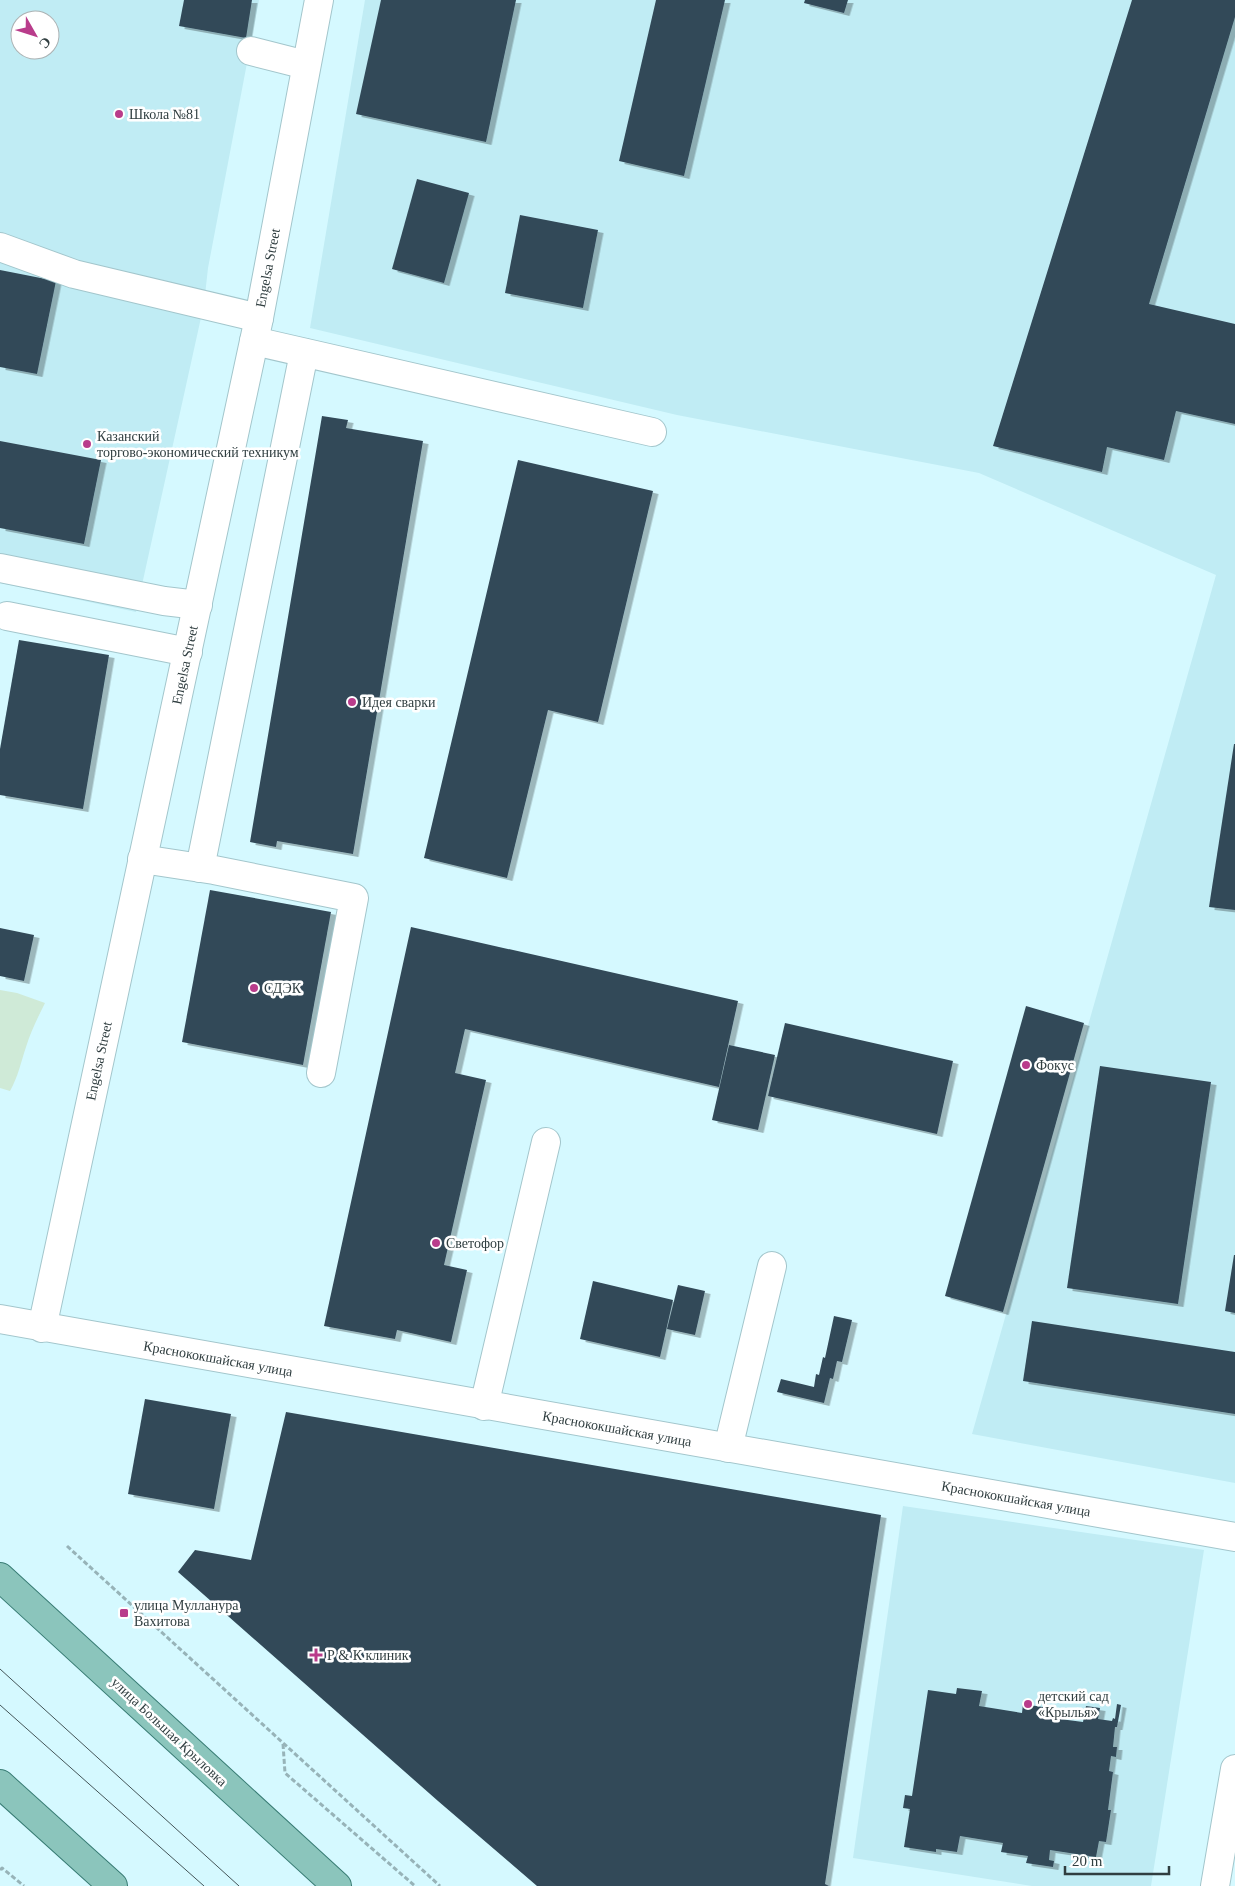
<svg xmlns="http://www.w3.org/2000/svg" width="1235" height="1886" font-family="Georgia,serif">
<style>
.built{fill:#c0ecf4;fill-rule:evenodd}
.green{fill:#cfead7}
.building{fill:#324958;filter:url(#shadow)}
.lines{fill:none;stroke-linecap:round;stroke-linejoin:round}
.minor-casing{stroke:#a3c6cc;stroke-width:30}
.major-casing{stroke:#387c74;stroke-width:30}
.path{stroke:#97b3b8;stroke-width:3;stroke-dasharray:5 2.5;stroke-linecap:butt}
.minor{stroke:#fff;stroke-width:28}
.major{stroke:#8bc5bc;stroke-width:28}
.tram{stroke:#445558;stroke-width:1}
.poi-dot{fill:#b93c8b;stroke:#fff;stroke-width:2}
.labels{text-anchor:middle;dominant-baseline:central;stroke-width:5;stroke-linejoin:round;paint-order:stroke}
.poi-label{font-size:14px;fill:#303e40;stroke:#fff;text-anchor:start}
.street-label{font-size:14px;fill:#303e40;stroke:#fff}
</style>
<defs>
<filter id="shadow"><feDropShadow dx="5.5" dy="3" stdDeviation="0" flood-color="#0004"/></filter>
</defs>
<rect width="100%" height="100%" fill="#d5f9ff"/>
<!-- built -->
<g class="built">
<path d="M 0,0 L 259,0 L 208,268 L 204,304 L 136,612 L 0,583 ZM 20,20 L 50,20 L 50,50 L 20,50 Z"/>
<path d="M 365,0 L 1235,0 L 1235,1483 L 972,1434 L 1216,575 L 979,473 L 677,415 L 310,328 Z"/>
<path d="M 903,1506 L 1204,1550 L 1151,1886 L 1032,1886 L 853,1858 Z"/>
</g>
<!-- green -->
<path class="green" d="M 0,990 L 17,993 L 45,1003 C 38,1017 31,1031 26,1047 C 21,1062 18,1077 10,1091 L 0,1088 Z"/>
<!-- building -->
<g class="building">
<path d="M 184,0 L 252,0 L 246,38 L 179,26 Z"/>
<path d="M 381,0 L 516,0 L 486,142 L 356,114 Z"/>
<path d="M 656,0 L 725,0 L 684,176 L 619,161 Z"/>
<path d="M 805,0 L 848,0 L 844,13 L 804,3 Z"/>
<path d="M 1132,0 L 1235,0 L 1235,17 L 1149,304 L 1235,324 L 1235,424 L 1176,411 L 1164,460 L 1107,447 L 1102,472 L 993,446 Z"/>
<path d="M 417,179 L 469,193 L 444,283 L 392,269 Z"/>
<path d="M 520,215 L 598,230 L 583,308 L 505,293 Z"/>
<path d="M 0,270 L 56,281 L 37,374 L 0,367 Z"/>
<path d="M 322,416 L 348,420 L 346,428 L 423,441 L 353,854 L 277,841 L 276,847 L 250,842 Z"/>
<path d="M 0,441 L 101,460 L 84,544 L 0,528 Z"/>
<path d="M 518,460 L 653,491 L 598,722 L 548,710 L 507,878 L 424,858 Z"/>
<path d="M 19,640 L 109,655 L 83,809 L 0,795 L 0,749 Z"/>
<path d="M 1234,744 L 1235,744 L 1235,910 L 1209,907 Z"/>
<path d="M 210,890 L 331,912 L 303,1065 L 182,1042 Z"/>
<path d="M 411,927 L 738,1001 L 719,1087 L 465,1029 L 455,1073 L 486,1080 L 444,1265 L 467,1270 L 451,1342 L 397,1330 L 395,1339 L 324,1326 Z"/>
<path d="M 0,928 L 34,935 L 24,981 L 0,976 Z"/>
<path d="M 1026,1006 L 1084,1023 L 1003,1312 L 945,1296 Z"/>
<path d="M 785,1023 L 953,1061 L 937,1134 L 768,1096 Z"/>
<path d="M 729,1045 L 775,1055 L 758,1130 L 712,1120 Z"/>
<path d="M 1100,1066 L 1211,1082 L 1178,1304 L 1067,1288 Z"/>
<path d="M 1234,1255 L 1235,1255 L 1235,1313 L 1225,1311 Z"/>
<path d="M 593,1281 L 673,1300 L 660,1357 L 580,1339 Z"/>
<path d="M 678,1285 L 705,1291 L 695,1335 L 667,1329 Z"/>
<path d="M 834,1316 L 852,1320 L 842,1362 L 837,1361 L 833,1379 L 830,1378 L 824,1403 L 777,1392 L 781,1379 L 814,1387 L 816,1374 L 819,1375 L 823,1357 L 825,1358 Z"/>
<path d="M 1032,1321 L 1235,1352 L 1235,1414 L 1023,1381 Z"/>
<path d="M 145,1399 L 231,1414 L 214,1509 L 128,1494 Z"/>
<path d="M 286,1412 L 881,1515 L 825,1884 L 829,1886 L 537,1886 L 438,1801 L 178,1572 L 195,1550 L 251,1560 Z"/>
<path d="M 957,1688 L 982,1691 L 979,1706 L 1022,1713 L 1023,1704 L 1062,1710 L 1060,1719 L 1083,1722 L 1086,1706 L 1100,1708 L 1098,1719 L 1112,1721 L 1113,1718 L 1115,1719 L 1117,1704 L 1121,1705 L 1117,1727 L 1115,1727 L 1113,1747 L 1117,1747 L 1116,1757 L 1111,1756 L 1109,1771 L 1113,1772 L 1108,1810 L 1111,1810 L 1106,1842 L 1099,1841 L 1096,1857 L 1050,1850 L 1049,1860 L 1054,1861 L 1053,1867 L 1026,1863 L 1028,1856 L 1001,1852 L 1003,1843 L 960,1836 L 957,1852 L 936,1849 L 936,1852 L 904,1847 L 910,1809 L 903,1808 L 905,1795 L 912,1796 L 928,1690 L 956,1694 Z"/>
</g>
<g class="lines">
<defs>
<g id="minor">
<path d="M 251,51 L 306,65"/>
<path d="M 0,247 L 74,274 L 259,318"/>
<path d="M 254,341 L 652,432"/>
<path d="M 0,568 L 164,601 L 198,605"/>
<path d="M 7,616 L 188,652"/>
<path d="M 142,859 L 214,870 L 354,898 L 321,1073"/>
<path d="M 200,868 L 304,353"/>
<path d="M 0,1319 L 1235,1537"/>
<path d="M 42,1328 L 259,318 L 319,0"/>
<path d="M 484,1406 L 546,1142"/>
<path d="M 728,1448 L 772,1266"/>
<path d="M 1215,1886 L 1235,1769"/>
</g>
<g id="major">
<path d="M 0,1577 L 337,1886"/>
<path d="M 0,1784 L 113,1886"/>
</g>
</defs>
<!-- minor casing -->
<use href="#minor" class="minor-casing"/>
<!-- major casing -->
<use href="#major" class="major-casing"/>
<!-- path -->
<g class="path">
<path d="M 67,1546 L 440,1886"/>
<path d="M 283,1744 L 285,1773 L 415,1886"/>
<path d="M 0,1870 L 2,1868 L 24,1886"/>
</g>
<!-- minor -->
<use href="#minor" class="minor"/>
<!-- major -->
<use href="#major" class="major"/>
<!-- tram -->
<g class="tram">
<path d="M 0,1669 L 239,1886"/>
<path d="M 0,1705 L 204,1886"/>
</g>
</g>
<!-- markers -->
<g class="poi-dot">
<circle cx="119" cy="114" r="5"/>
<circle cx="87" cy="444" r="5"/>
<circle cx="352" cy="702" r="5"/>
<circle cx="254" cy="988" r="5"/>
<circle cx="1026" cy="1065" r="5"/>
<circle cx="436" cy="1243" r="5"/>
<rect x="119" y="1608" width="10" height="10" rx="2.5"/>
<path d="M313.5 1647.5h5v5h5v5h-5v5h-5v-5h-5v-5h5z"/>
<circle cx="1028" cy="1704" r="5"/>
</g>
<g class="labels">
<!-- poi labels -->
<g class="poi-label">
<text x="129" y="114">Школа №81</text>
<text x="97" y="436">Казанский<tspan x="97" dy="16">торгово-экономический техникум</tspan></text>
<text x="362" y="702">Идея сварки</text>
<text x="264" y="988">СДЭК</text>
<text x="1036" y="1065">Фокус</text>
<text x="446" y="1243">Светофор</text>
<text x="134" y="1605">улица Мулланура<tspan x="134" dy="16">Вахитова</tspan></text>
<text x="327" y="1655">Р &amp; К клиник</text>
<text x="1038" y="1696">детский сад<tspan x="1038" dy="16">«Крылья»</tspan></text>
</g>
<!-- street labels -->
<g class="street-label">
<text transform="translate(268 268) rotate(-79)">Engelsa Street</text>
<text transform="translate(185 665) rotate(-78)">Engelsa Street</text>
<text transform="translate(99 1061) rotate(-78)">Engelsa Street</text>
<text transform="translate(218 1359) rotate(10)">Краснококшайская улица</text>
<text transform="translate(617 1429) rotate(10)">Краснококшайская улица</text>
<text transform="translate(1016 1499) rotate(10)">Краснококшайская улица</text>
<text transform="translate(169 1732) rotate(43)">улица Большая Крыловка</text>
</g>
</g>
<!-- north arrow -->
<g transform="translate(35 35) rotate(129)"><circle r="24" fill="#ffffff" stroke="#acb2b3"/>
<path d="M0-4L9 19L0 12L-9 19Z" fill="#b93c8b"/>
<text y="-8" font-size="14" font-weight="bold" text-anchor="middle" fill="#303e40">С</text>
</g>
<!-- scale -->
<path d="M1065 1866v8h104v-8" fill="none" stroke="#303e40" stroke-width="2.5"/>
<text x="1072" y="1866" font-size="15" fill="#303e40" stroke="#ffffff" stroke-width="4" paint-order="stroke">20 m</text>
</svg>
